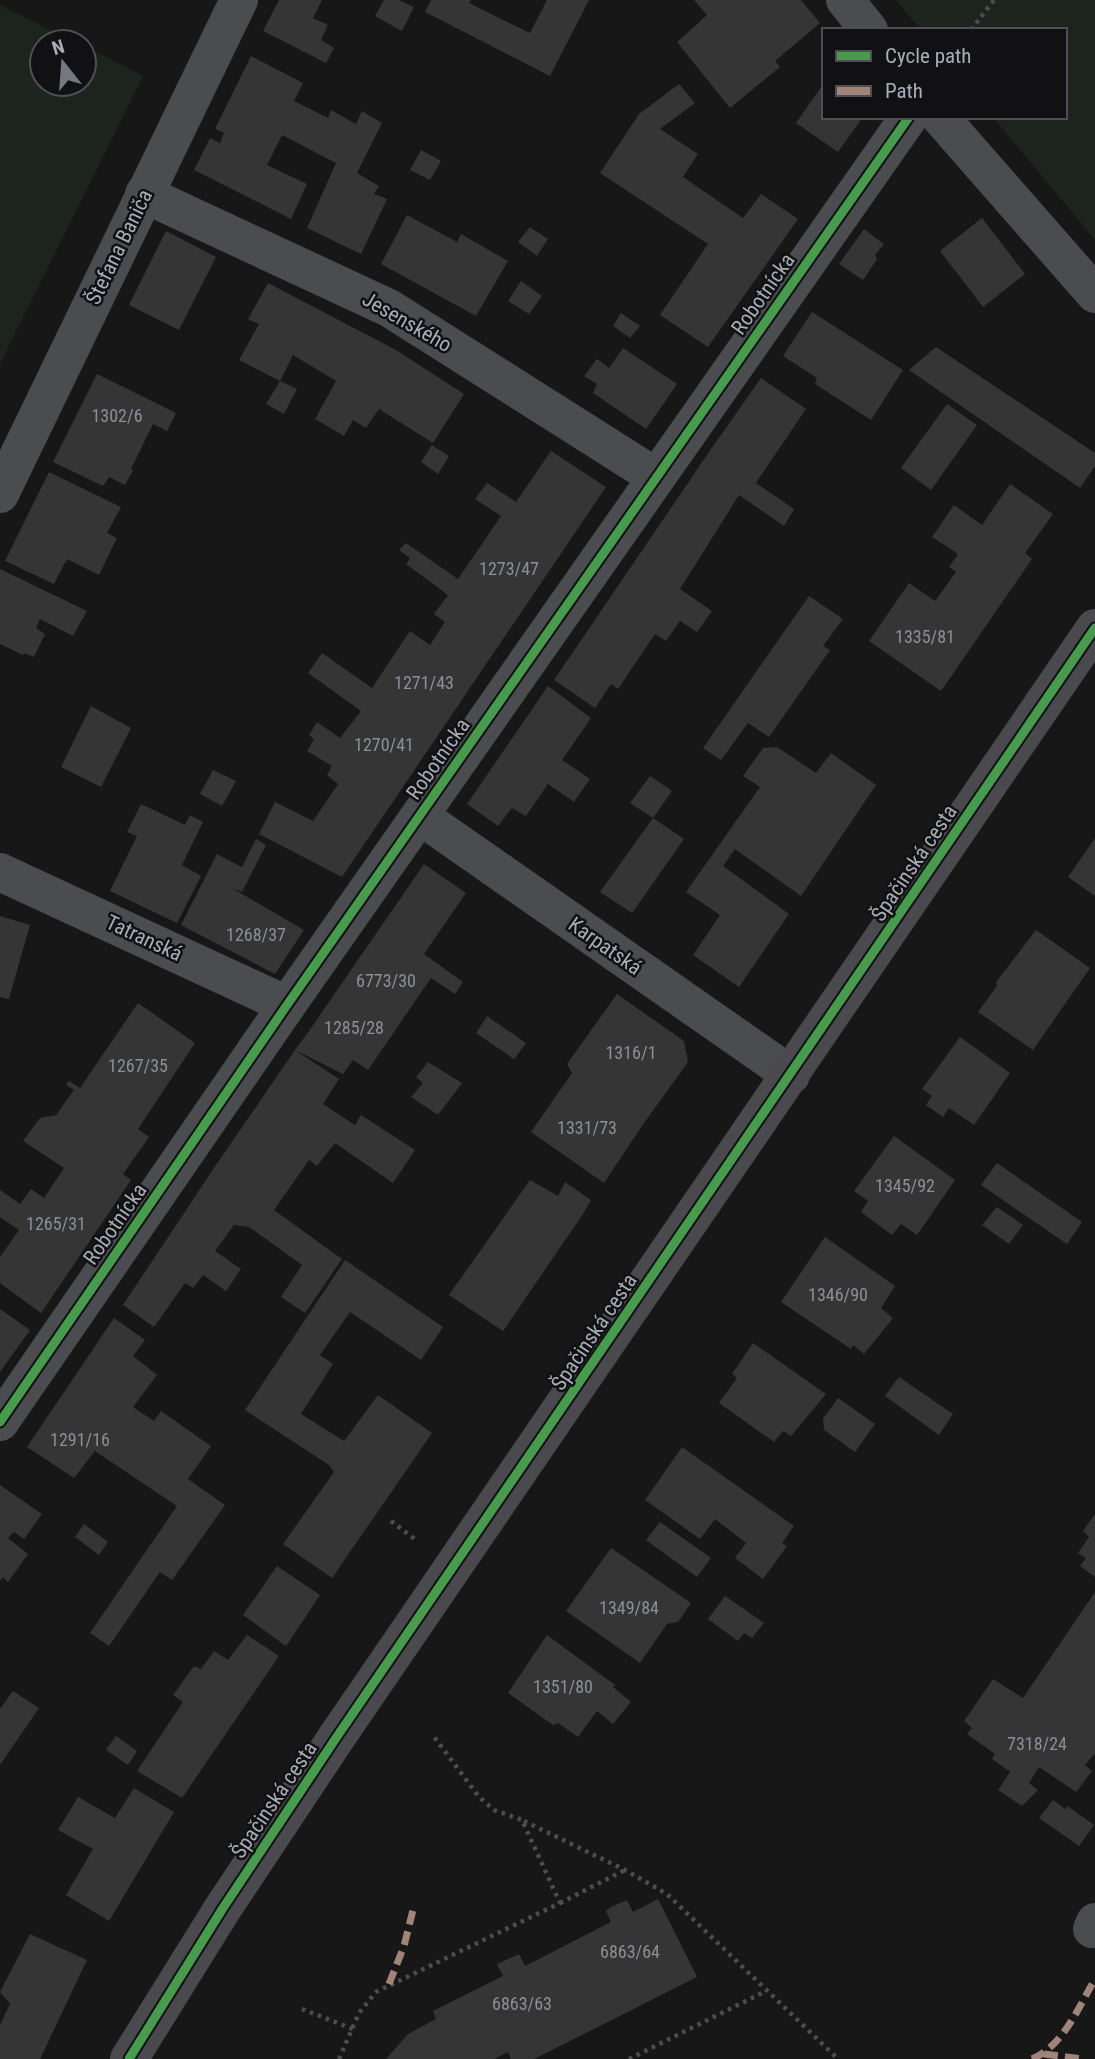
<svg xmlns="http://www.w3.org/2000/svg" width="1095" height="2059" font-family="'Roboto Condensed',sans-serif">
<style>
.green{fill:#1d241e}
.building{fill:#353536}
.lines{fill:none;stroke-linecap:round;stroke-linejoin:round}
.path{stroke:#4d4e52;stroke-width:4.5;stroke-dasharray:3.5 5;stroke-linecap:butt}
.street{stroke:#4b4c50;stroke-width:38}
.secondary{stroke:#4a4a4e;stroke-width:38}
.quiet{stroke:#a18479;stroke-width:7;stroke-dasharray:14 7;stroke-linecap:butt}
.cycleway-casing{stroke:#111113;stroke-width:13}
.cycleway{stroke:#469c4c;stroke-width:9}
.labels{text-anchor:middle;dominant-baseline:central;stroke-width:5;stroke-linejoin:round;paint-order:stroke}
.number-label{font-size:18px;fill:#8b8f98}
.street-label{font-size:21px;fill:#a8adb8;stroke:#111113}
</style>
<rect width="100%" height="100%" fill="#171717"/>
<!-- green -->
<g class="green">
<path d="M 896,0 L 1095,0 L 1095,240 L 993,117 L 1065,117 L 1065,30 L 921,30 Z"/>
<path d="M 0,5 L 75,42 L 42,42 L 42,84 L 84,84 L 84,46 L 143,76 L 0,364 Z"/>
</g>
<!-- building -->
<g class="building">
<path d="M 279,0 L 322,0 L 313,18 L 328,25 L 321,40 L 334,48 L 326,63 L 263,31 Z"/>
<path d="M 384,0 L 399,0 L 414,7 L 402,31 L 375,16 Z"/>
<path d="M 431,0 L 471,0 L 469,3 L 530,33 L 547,0 L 589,0 L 550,76 L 425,12 Z"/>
<path d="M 694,0 L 801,0 L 820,23 L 775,61 L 780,67 L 730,108 L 677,42 L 707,15 Z"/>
<path d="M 251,56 L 303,83 L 294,101 L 328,118 L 331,110 L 356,124 L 362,111 L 382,123 L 357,173 L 379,186 L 374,194 L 387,199 L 361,254 L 307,228 L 336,163 L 282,135 L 267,165 L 307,184 L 291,219 L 194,170 L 210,138 L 220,143 L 224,133 L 215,129 Z"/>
<path d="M 824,83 L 824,117 L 863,117 L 838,152 L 796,123 Z"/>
<path d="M 679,84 L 695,103 L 660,129 L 698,154 L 683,177 L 743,218 L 761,194 L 798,219 L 708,347 L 660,315 L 708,244 L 600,173 L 639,114 Z"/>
<path d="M 421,150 L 441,161 L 430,180 L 410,170 Z"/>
<path d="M 407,215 L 457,242 L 461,234 L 508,261 L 476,316 L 381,264 Z"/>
<path d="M 982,218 L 1025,274 L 983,307 L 940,251 Z"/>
<path d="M 530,227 L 548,239 L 537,256 L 518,242 Z"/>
<path d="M 864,229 L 884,244 L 875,255 L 877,259 L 863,280 L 839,264 Z"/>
<path d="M 166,231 L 216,257 L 179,330 L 129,305 Z"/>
<path d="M 521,281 L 542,296 L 529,314 L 508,301 Z"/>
<path d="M 268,283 L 396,350 L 464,394 L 433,443 L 379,409 L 366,428 L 353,420 L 344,436 L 315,419 L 336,381 L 293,355 L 280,381 L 239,360 L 259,324 L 248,319 Z"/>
<path d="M 812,312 L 903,370 L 871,420 L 815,384 L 817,378 L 783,356 Z"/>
<path d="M 621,313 L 640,326 L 630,338 L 613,326 Z"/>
<path d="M 936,347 L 1095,453 L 1095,466 L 1080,488 L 909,370 Z"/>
<path d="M 623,348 L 677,384 L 646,429 L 593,393 L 597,384 L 584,376 L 597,359 L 609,368 Z"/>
<path d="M 97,374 L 176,413 L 167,431 L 153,424 L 131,469 L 133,470 L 125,485 L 109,477 L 103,486 L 53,462 Z"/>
<path d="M 761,378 L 806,409 L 756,483 L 794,509 L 784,526 L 739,495 L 680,589 L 712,611 L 697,632 L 680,621 L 666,641 L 655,634 L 618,689 L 611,684 L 595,708 L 554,680 L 711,449 Z"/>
<path d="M 280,381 L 297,389 L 284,414 L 266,404 Z"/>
<path d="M 947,404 L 977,425 L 931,490 L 901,468 Z"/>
<path d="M 432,445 L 449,456 L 438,474 L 421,462 Z"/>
<path d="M 551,451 L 606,487 L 342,877 L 259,834 L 275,802 L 313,821 L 338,784 L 327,775 L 332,766 L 307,751 L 314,739 L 309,735 L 317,722 L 340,738 L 361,711 L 308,673 L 322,653 L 372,688 L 410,631 L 430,645 L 445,622 L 434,614 L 448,595 L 406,564 L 410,558 L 399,550 L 406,543 L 458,579 L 501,516 L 475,499 L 487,483 L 516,502 Z"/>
<path d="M 49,472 L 121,507 L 107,533 L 117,538 L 99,575 L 67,559 L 54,584 L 5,561 Z"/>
<path d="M 1010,484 L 1053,514 L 1025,553 L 1032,559 L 941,691 L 869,641 L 909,583 L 935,601 L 956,572 L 949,567 L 958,554 L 932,537 L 954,505 L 982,525 Z"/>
<path d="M 0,569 L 87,611 L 73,636 L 40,619 L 36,628 L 45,634 L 34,657 L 24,653 L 23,655 L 0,644 Z"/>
<path d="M 809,596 L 843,619 L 823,646 L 830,650 L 769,737 L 748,723 L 721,760 L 703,748 Z"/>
<path d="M 548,686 L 591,718 L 562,760 L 590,779 L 574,802 L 548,784 L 526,816 L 512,808 L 498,826 L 467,804 Z"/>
<path d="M 91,706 L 131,728 L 101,787 L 61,767 Z"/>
<path d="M 777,747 L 816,773 L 831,753 L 876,785 L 801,896 L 735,849 L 723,866 L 789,914 L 739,987 L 693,955 L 720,915 L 686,892 L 760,787 L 743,776 L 763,748 Z"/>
<path d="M 213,770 L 236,781 L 222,806 L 200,794 Z"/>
<path d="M 650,776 L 672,791 L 653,818 L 684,839 L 632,913 L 600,892 L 653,818 L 630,803 Z"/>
<path d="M 141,804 L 185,825 L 190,815 L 203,822 L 182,865 L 201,876 L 177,923 L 110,891 L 137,836 L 127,832 Z"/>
<path d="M 1095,838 L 1095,896 L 1068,877 Z"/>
<path d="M 256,839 L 266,845 L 242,892 L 232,888 L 304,930 L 275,974 L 181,925 L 217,854 L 242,867 Z"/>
<path d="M 424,864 L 466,893 L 424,954 L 463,982 L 455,994 L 431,978 L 368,1070 L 353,1060 L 343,1074 L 295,1050 L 339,1079 L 323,1104 L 355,1125 L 361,1115 L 415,1150 L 393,1183 L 335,1143 L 317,1166 L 309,1160 L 274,1210 L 342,1259 L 305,1313 L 281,1297 L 302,1265 L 249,1227 L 234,1225 L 215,1251 L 241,1269 L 226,1291 L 203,1275 L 193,1288 L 185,1283 L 154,1327 L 123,1305 L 214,1168 L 295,1050 L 309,1031 Z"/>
<path d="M 0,916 L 30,925 L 9,999 L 0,997 Z"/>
<path d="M 1036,930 L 1090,968 L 1033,1050 L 978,1012 L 997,986 L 996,982 Z"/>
<path d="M 617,994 L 684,1041 L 688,1062 L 644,1123 L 604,1183 L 531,1132 L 572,1073 L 567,1064 Z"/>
<path d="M 138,1003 L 195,1043 L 138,1129 L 149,1137 L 123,1174 L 131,1180 L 41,1313 L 0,1283 L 0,1257 L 19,1230 L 0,1217 L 0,1190 L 20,1204 L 31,1189 L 44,1198 L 64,1168 L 23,1141 L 40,1118 L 56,1115 L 74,1090 L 66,1085 L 69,1081 L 80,1088 Z"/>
<path d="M 487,1016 L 526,1043 L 514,1059 L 476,1033 Z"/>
<path d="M 960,1037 L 1010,1073 L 974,1125 L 949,1108 L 943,1117 L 926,1105 L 932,1096 L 922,1089 Z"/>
<path d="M 428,1062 L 462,1083 L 438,1115 L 411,1097 L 423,1083 L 416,1077 Z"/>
<path d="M 894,1136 L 955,1180 L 917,1235 L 901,1224 L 892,1235 L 861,1212 L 868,1201 L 854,1191 Z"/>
<path d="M 997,1163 L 1082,1222 L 1067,1244 L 981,1185 Z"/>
<path d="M 530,1180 L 558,1196 L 565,1182 L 591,1200 L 583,1214 L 503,1331 L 449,1295 Z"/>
<path d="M 997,1207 L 1023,1225 L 1009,1244 L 982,1225 Z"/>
<path d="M 825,1237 L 895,1286 L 881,1308 L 893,1318 L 864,1354 L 853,1345 L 851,1349 L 781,1302 Z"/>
<path d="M 345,1260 L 443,1327 L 421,1360 L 350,1312 L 320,1355 L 333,1364 L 301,1414 L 344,1441 L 378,1395 L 432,1433 L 332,1578 L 283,1544 L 334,1472 L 329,1465 L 245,1410 Z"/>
<path d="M 0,1309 L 30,1330 L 0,1372 Z"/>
<path d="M 114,1318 L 145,1340 L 133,1356 L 157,1375 L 133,1407 L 154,1421 L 161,1411 L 211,1446 L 188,1479 L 225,1505 L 172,1580 L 160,1572 L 109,1646 L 90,1633 L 177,1506 L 95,1451 L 74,1478 L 27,1447 Z"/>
<path d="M 753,1343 L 826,1394 L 791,1436 L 783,1431 L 774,1442 L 719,1403 L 737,1378 L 732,1374 Z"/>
<path d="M 899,1377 L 953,1414 L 939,1435 L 885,1396 Z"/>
<path d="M 838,1398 L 875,1424 L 855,1452 L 824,1430 L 823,1419 Z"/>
<path d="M 682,1447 L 794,1526 L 782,1543 L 787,1546 L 763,1579 L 735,1558 L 746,1543 L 715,1519 L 700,1539 L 645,1500 Z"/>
<path d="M 0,1485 L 42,1514 L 24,1539 L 14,1532 L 8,1538 L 28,1554 L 8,1582 L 3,1577 L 0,1581 Z"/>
<path d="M 1095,1514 L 1095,1577 L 1080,1566 L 1086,1558 L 1078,1553 L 1089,1537 L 1083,1531 Z"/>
<path d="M 660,1522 L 711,1558 L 697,1577 L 646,1540 Z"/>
<path d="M 84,1524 L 108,1542 L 99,1555 L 75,1537 Z"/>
<path d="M 611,1548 L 691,1603 L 678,1622 L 667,1624 L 640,1663 L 566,1611 Z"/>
<path d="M 277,1566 L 320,1595 L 286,1646 L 243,1615 Z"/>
<path d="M 1095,1592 L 1095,1753 L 1085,1765 L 1092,1771 L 1076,1792 L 1039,1767 L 1029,1783 L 1038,1790 L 1022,1806 L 998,1790 L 1010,1772 L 992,1759 L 995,1754 L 967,1734 L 972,1728 L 964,1721 L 993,1679 L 1023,1698 Z"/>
<path d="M 725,1596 L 764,1623 L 752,1638 L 744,1633 L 738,1641 L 708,1619 Z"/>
<path d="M 247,1635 L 279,1656 L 182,1798 L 137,1771 L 183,1702 L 173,1695 L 194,1666 L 201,1669 L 214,1651 L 228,1660 Z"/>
<path d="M 547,1635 L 615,1685 L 613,1687 L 631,1702 L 613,1724 L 597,1711 L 578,1737 L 558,1723 L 553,1725 L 508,1693 Z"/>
<path d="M 13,1691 L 39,1708 L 0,1765 L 0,1709 Z"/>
<path d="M 116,1736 L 137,1751 L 128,1765 L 106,1750 Z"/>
<path d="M 134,1788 L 174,1812 L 109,1921 L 66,1895 L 93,1849 L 58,1830 L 78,1797 L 115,1818 Z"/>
<path d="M 1053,1800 L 1065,1809 L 1067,1806 L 1094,1825 L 1079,1846 L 1039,1818 Z"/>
<path d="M 658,1899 L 697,1977 L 534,2059 L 511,2059 L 508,2052 L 494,2059 L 386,2059 L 408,2034 L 436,2019 L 433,2011 L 503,1976 L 497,1964 L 519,1954 L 525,1966 L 611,1922 L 606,1911 L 611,1907 L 627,1900 L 633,1912 Z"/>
<path d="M 30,1934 L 87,1960 L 40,2059 L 0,2059 L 0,2025 L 10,2004 L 0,1992 Z"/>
</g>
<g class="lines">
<!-- path -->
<g class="path">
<path d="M 971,30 L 994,0"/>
<path d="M 391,1521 L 416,1540"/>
<path d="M 524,1821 L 625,1870 L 667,1894 L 838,2059"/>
<path d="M 560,1903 L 625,1870"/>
<path d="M 302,2009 L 353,2029"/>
<path d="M 339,2059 L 359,2013 L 376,1992 L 560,1903 L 522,1820 L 494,1810 L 479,1797 L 432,1734"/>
<path d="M 629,2059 L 766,1991"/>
</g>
<!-- street -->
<g class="street">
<path d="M 845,0 L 869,30"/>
<path d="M 940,117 L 1095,294"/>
<path d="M 144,194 L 389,308 L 656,477"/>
<path d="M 0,494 L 239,0"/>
<path d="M 420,816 L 791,1075"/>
<path d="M 0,872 L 287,1005"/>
<path d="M 0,1422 L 287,1005 L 909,117"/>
<path d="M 1092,1929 L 1095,1922"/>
</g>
<!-- secondary -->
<path class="secondary" d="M 129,2059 L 223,1908 L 336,1738 L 1095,628"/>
<!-- quiet -->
<g class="quiet">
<path d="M 389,1984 L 404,1946 L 413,1910"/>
<path d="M 1044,2054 L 1083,2059"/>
<path d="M 1032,2059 C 1064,2045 1078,2008 1095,1979"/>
</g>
<defs>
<g id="cycleway">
<path d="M 0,1422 L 287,1005 L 909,117"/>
<path d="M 129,2059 L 223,1908 L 336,1738 L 1095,628"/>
</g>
</defs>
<!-- cycleway casing -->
<use href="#cycleway" class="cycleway-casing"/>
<!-- cycleway -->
<use href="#cycleway" class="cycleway"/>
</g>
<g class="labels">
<!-- number labels -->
<g class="number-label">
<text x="117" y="415">1302/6</text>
<text x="509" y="568">1273/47</text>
<text x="925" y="636">1335/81</text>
<text x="424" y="682">1271/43</text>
<text x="384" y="744">1270/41</text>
<text x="256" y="934">1268/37</text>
<text x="386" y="980">6773/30</text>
<text x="354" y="1027">1285/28</text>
<text x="631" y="1052">1316/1</text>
<text x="138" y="1065">1267/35</text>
<text x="587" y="1127">1331/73</text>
<text x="905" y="1185">1345/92</text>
<text x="56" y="1223">1265/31</text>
<text x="838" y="1294">1346/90</text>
<text x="80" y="1439">1291/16</text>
<text x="629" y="1607">1349/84</text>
<text x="563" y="1686">1351/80</text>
<text x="1037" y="1743">7318/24</text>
<text x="630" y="1951">6863/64</text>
<text x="522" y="2003">6863/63</text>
</g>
<!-- street labels -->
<g class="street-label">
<text transform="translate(119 247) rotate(-64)">Štefana Baniča</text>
<text transform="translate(763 294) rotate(-55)">Robotnícka</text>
<text transform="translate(407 322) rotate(30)">Jesenského</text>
<text transform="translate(438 759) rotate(-55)">Robotnícka</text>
<text transform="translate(914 863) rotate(-56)">Špačinská cesta</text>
<text transform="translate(144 938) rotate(25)">Tatranská</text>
<text transform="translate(605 946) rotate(35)">Karpatská</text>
<text transform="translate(115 1224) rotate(-55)">Robotnícka</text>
<text transform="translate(594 1332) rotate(-56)">Špačinská cesta</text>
<text transform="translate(274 1800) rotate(-56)">Špačinská cesta</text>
</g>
</g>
<!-- legend -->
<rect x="822" y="28" width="245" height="91" fill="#111113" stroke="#4d4f55" stroke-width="2"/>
<rect x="836" y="51" width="35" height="10" fill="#469c4c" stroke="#4d4f55" stroke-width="2"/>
<text x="885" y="63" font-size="21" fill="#a8adb8">Cycle path</text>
<rect x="836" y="86" width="35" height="10" fill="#a18479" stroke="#4d4f55" stroke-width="2"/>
<text x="885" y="98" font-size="21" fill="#a8adb8">Path</text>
<!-- north arrow -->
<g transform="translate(63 63) rotate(343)"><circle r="33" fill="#111113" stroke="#4d4f55" stroke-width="2"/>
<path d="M0-5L12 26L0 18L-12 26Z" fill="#757880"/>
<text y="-10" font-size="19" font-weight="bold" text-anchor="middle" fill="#a8adb8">N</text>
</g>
</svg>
